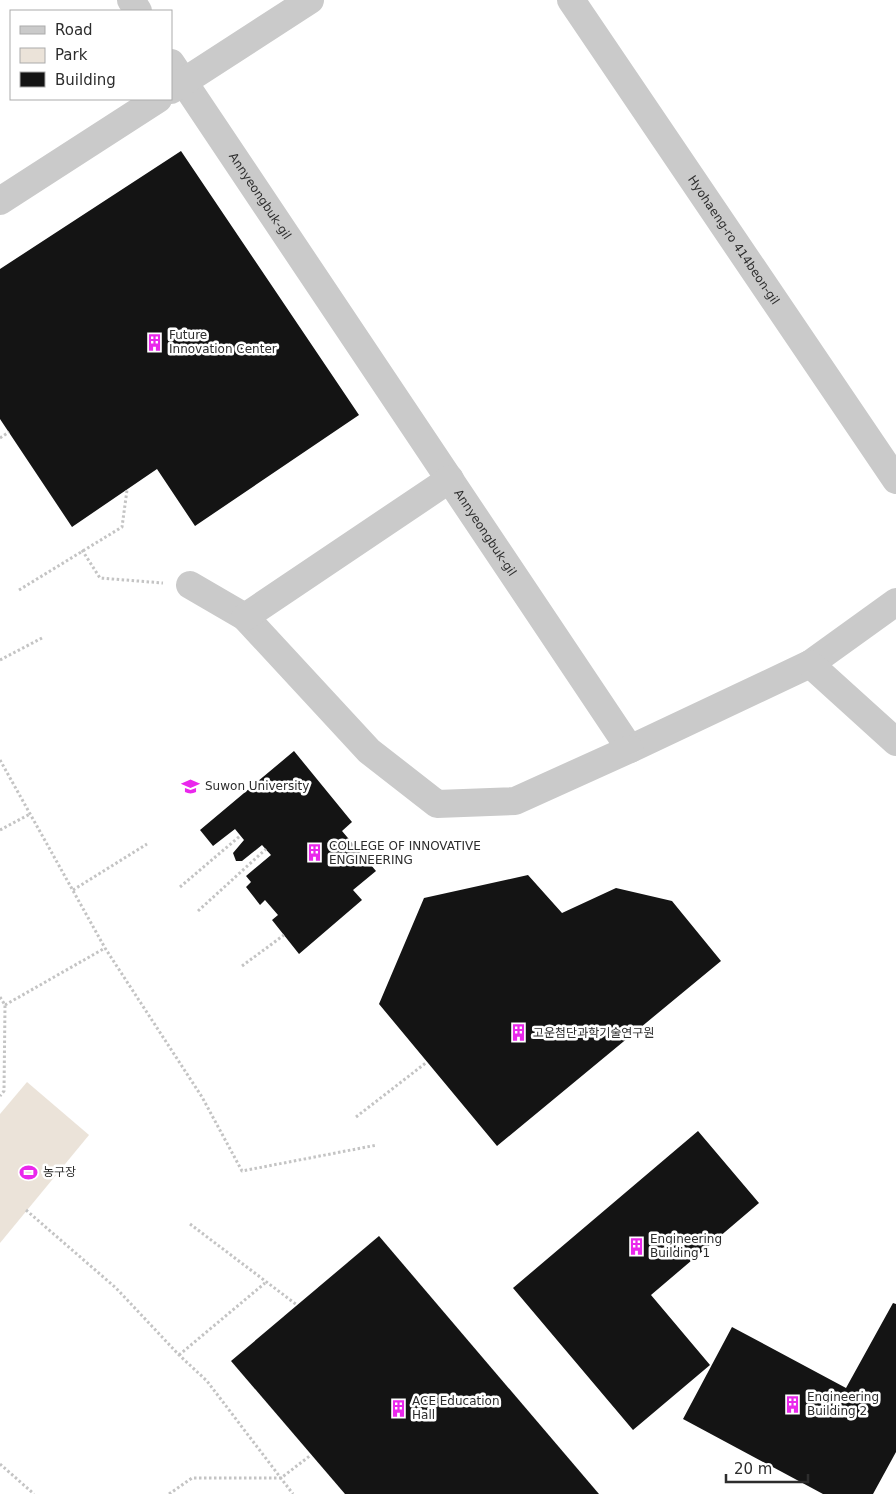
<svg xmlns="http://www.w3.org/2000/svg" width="896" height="1494" font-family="'DejaVu Sans','Noto Sans KR',sans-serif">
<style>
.green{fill:#ebe3d9}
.building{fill:#141414}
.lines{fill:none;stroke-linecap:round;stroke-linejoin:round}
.path{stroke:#c4c4c4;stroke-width:3;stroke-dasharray:2.5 2.5;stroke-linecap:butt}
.minor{stroke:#cacaca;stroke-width:28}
.labels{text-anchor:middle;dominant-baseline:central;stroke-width:5;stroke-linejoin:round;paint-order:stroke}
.street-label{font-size:12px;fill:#2d2d2d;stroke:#fff}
.poi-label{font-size:12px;fill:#2d2d2d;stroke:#fff;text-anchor:start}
</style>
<rect width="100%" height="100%" fill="#fff"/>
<!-- green -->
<path class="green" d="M 27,1082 L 89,1135 L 0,1243 L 0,1114 Z"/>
<!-- building -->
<g class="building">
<path d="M 181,151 L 359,415 L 195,526 L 157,469 L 72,527 L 0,419 L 0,269 Z"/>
<path d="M 294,751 L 352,822 L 342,831 L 376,871 L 353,890 L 362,900 L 299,954 L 272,920 L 278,915 L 265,900 L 260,905 L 246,887 L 251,882 L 246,876 L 271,855 L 262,845 L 242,861 L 236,861 L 233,853 L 244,840 L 235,829 L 213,846 L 200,830 Z"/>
<path d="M 528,875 L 562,913 L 616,888 L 672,901 L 721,961 L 497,1146 L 379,1004 L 424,898 Z"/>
<path d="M 698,1131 L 759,1203 L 651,1295 L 710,1365 L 633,1430 L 513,1288 Z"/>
<path d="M 379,1236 L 599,1494 L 345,1494 L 231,1361 Z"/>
<path d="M 893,1303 L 896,1304 L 896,1452 L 873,1494 L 823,1494 L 683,1419 L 732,1327 L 846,1388 Z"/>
</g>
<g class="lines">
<!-- path -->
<g class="path">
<path d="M 0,438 L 9,432"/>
<path d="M 82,550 L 100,578 L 163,583"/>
<path d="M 19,590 L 122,527 L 127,490"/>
<path d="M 0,660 L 42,638"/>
<path d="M 0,760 L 105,948 L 202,1097 L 242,1171 L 377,1145"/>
<path d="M 0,830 L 30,814"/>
<path d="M 180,887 L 240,836"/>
<path d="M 73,890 L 147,844"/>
<path d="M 198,911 L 266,849"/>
<path d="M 242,966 L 284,935"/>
<path d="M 0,997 L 5,1005 L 4,1091 L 0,1096"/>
<path d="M 5,1005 L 105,948"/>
<path d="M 356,1117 L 427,1062"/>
<path d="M 26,1210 L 116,1288 L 179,1355 L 207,1381 L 293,1494"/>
<path d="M 190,1224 L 297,1305"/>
<path d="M 179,1355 L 265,1283"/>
<path d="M 0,1464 L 34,1494"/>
<path d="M 169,1494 L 192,1478 L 281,1478 L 311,1455"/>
</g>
<!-- minor -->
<g class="minor">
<path d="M 131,0 L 138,11"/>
<path id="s1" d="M 571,0 L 896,480"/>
<path id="s2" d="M 171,63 L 630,749 L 810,664 L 896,602"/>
<path d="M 171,90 L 310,0"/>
<path d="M 0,201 L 158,99"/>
<path d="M 190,585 L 245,617 L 369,751 L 437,804 L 515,801 L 630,749"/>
<path d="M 245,617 L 450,479"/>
<path d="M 810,664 L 896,742"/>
</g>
</g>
<!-- icons -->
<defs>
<symbol id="building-bare" viewBox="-9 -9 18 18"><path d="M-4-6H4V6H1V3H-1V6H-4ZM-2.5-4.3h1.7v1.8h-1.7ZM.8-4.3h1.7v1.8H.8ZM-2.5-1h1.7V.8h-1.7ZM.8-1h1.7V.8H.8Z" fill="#ea27ec" stroke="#fff" stroke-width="2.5" paint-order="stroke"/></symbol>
<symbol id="university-bare" viewBox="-9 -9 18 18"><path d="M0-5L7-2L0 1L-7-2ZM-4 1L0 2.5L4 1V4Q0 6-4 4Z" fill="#ea27ec" stroke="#fff" stroke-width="2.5" paint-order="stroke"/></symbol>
<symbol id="stadium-bare" viewBox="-9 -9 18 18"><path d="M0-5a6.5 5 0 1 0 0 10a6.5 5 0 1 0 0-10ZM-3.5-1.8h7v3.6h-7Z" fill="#ea27ec" stroke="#fff" stroke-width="2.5" paint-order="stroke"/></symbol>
</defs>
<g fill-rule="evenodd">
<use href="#building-bare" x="142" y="330" width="25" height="25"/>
<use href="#university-bare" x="178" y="774" width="25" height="25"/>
<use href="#building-bare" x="302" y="840" width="25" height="25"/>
<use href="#building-bare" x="506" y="1020" width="25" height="25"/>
<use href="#stadium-bare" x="16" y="1160" width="25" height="25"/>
<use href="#building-bare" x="624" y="1234" width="25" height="25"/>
<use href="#building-bare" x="780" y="1392" width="25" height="25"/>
<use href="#building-bare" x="386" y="1396" width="25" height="25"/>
</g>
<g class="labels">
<!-- street labels -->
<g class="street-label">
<text stroke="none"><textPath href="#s2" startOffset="160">Annyeongbuk-gil</textPath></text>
<text stroke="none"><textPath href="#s1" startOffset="290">Hyohaeng-ro 414beon-gil</textPath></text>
<text stroke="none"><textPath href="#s2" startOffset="565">Annyeongbuk-gil</textPath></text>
</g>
<!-- poi labels -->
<g class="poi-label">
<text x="169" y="335">Future<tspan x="169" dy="14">Innovation Center</tspan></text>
<text x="205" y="786">Suwon University</text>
<text x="329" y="846">COLLEGE OF INNOVATIVE<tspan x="329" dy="14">ENGINEERING</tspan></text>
<text x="533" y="1033">고운첨단과학기술연구원</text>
<text x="43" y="1172">농구장</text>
<text x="650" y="1239">Engineering<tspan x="650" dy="14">Building 1</tspan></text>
<text x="807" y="1397">Engineering<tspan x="807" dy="14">Building 2</tspan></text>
<text x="412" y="1401">ACE Education<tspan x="412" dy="14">Hall</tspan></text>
</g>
</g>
<!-- legend -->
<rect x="10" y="10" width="162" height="90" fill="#ffffff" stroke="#ababab"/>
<rect x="20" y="26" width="25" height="8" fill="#cacaca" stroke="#ababab"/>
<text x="55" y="35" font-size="15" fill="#2d2d2d">Road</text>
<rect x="20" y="48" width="25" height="15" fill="#ebe3d9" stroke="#ababab"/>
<text x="55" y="60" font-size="15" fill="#2d2d2d">Park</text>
<rect x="20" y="72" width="25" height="15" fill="#141414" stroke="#ababab"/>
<text x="55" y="85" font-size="15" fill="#2d2d2d">Building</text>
<!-- scale -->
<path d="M726 1474v8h82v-8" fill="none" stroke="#2d2d2d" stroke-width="2.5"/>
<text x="734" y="1474" font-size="15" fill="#2d2d2d" stroke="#ffffff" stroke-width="4" paint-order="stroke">20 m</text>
</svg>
